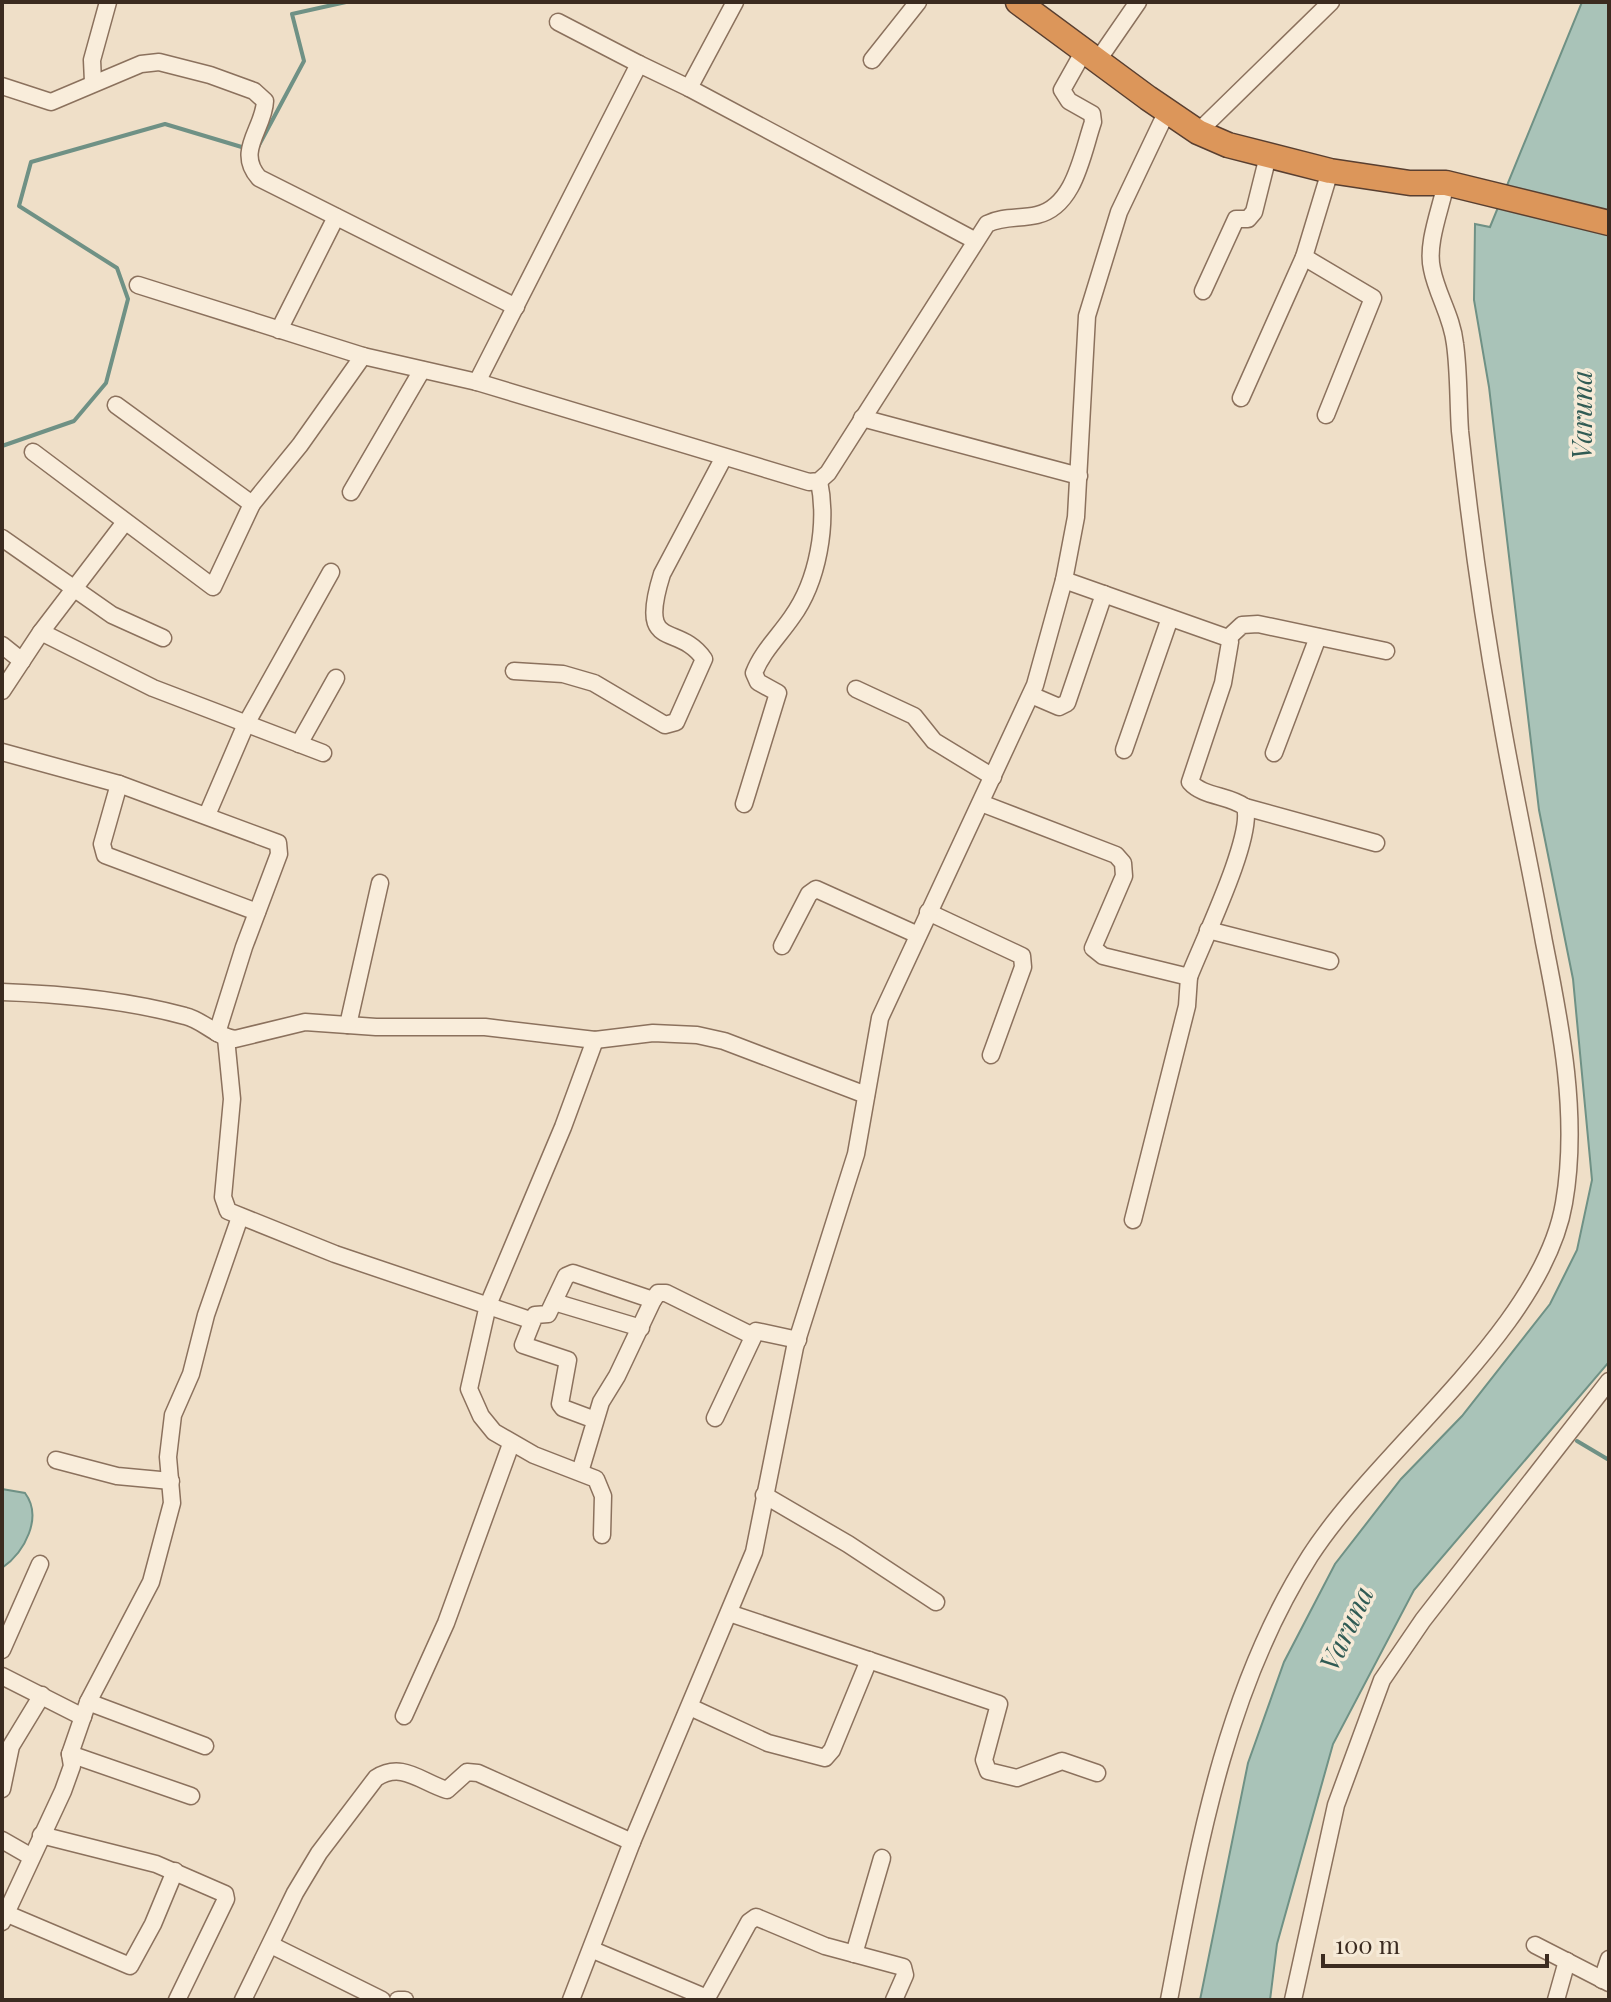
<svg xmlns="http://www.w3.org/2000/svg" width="1611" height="2002" font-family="'Playfair Display',serif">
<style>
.water{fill:#a9c3b8;stroke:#6f9185;stroke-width:2}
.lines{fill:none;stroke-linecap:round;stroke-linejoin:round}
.stream{stroke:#6f9185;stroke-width:4}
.minor-casing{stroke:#8b715d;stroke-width:19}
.highway-casing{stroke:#593f30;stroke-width:27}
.minor{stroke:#f9eddb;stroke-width:16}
.highway{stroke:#dc965a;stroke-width:24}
.labels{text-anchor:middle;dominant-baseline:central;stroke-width:7;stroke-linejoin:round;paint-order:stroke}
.water-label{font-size:28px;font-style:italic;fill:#305b54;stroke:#f6ead7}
</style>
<rect width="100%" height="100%" fill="#efdfc8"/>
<!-- water -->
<g class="water">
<path d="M 1582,2 L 1609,2 L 1609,1362 L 1414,1590 L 1333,1744 L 1277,1944 L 1270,2000 L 1200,2000 L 1248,1763 L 1284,1662 L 1335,1564 L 1401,1479 L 1462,1416 L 1550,1304 L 1577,1250 L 1592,1180 L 1573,979 L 1539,810 L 1489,387 L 1474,300 L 1475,224 L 1490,227 Z"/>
<path d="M 2,1489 L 25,1493 C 43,1517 25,1552 2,1568 Z"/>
</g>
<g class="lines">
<!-- stream -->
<g class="stream">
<path d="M 258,147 L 304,61 L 292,14 L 346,2"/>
<path d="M 2,446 L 74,421 L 106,383 L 128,299 L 117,268 L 19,206 L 31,162 L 165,124 L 245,148"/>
<path d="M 1577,1441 L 1609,1460"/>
</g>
<defs>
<g id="minor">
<path d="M 558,22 L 639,64"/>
<path d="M 872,60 L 918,2"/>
<path d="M 1098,60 L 1138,2"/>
<path d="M 93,82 L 92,60 L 108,2"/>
<path d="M 2,86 L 51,102 L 141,64 L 159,62 L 210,75 L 254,91 L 265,101 C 264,129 235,151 259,178 L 516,307"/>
<path d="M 689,88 L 974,240"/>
<path d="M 1198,132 L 1331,2"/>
<path d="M 1304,257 L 1373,298 L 1326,415"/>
<path d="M 138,285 L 363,356 L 477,382 L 809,482 L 819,481 L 828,473 L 987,224 C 1003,216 1020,219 1037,215 C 1075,206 1082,154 1093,122 L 1092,114 L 1069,101 L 1062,90 L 1085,49"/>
<path d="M 1203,291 L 1236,219 L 1248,219 L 1254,212 L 1268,156"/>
<path d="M 279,330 L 336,217"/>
<path d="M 477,382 L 639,64 L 689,88 L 735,2"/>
<path d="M 1241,398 L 1304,257 L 1330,171"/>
<path d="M 116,405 L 252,504"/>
<path d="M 862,418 L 1079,476"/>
<path d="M 33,452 L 213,587 L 252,504 L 300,445 L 363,356"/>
<path d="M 351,492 L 422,370"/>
<path d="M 2,538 L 112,615 L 163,638"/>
<path d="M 1064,580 L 1228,638 L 1230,642 L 1223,683 L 1190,782 C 1203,797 1229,795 1245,807 C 1254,837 1202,943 1189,977"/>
<path d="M 41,632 L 153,688 L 323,753"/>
<path d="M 1228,638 L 1242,625 L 1258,624 L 1386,651"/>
<path d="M 2,645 L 22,661"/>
<path d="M 514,671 L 563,674 L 594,683 L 665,725 L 676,722 L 704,659 C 678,621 637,654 662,574 L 724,457"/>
<path d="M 856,689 L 914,716 L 934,741 L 993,777"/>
<path d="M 2,691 L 41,632 L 125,522"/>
<path d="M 1031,695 L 1059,707 L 1067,703 L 1104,594"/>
<path d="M 299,744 L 336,678"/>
<path d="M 1124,750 L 1170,618"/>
<path d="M 2,752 L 119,784 L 278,843 L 279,854 L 244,947 L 217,1033"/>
<path d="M 1274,753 L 1318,637"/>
<path d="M 119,784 L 102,844 L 105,855 L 257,912"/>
<path d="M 981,803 L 1116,855 L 1123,863 L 1124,876 L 1093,948 L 1103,956 L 1189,977 L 1187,1006 L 1133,1220"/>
<path d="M 744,804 L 778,693 L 758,682 L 754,673 C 762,652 779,636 792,617 C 818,581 828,524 819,481"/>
<path d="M 1245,807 L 1376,843"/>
<path d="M 207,815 L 246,724 L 331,572"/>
<path d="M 928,912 L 1022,956 L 1023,967 L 991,1055"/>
<path d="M 1208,930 L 1330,961"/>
<path d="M 782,946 L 809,894 L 816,889 L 918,935"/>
<path d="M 2,992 C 63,994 126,1000 185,1016 C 203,1020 216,1037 235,1039 L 305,1022 L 376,1027 L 485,1027 L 595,1040 L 653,1033 L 697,1035 L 724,1041 L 866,1095"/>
<path d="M 348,1025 L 380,883"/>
<path d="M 226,1038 L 232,1099 L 223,1197 L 228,1211 L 335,1254 L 530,1320"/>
<path d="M 595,1040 L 563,1127 L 488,1305 L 469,1389 L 481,1416 L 494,1432 L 534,1455 L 596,1479 L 603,1496 L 602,1535"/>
<path d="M 653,1300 L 658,1293 L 666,1293 L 753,1336"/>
<path d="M 554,1302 L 641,1328"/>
<path d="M 715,1418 L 756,1331 L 798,1340"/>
<path d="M 56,1460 L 117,1476 L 171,1481"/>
<path d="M 580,1472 L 601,1402 L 617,1376 L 653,1300 L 573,1273 L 566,1276 L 548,1314 L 535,1315 L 523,1345 L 568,1360 L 560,1404 L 563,1408 L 595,1420"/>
<path d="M 764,1495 L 848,1544 L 936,1602"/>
<path d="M 729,1613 L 999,1704 L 984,1760 L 988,1771 L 1017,1778 L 1062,1761 L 1097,1773"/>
<path d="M 2,1650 L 40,1564"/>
<path d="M 2,1676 L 83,1717"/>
<path d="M 88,1702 L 205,1746"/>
<path d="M 690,1707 L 768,1743 L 825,1758 L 832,1750 L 869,1660"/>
<path d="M 404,1716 L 446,1623 L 511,1444"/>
<path d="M 70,1754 L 191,1796"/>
<path d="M 2,1789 L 11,1746 L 42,1695"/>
<path d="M 41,1835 L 156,1864 L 225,1894 L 226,1899 L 177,2000"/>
<path d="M 2,1840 L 30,1856"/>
<path d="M 5,1913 L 130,1966 L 153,1924 L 175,1871"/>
<path d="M 2,1922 L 63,1791 L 72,1766 L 70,1754 L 88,1702 L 151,1582 L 172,1503 L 168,1457 L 173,1415 L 191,1374 L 206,1315 L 240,1217"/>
<path d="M 271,1945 L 382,2000"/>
<path d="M 1535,1945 L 1609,1983"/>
<path d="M 593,1950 L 707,1998 L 749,1922 L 756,1917 L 825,1946 L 903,1967 L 905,1975 L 894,2000"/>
<path d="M 854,1954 L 882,1858"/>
<path d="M 1602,1980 L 1609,1959"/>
<path d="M 243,2000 L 295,1893 L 319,1853 L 376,1778 C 402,1761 421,1782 447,1790 L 467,1772 L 478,1773 L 632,1842"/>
<path d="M 398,2000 L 405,2000"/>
<path d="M 571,2000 L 632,1842 L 754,1552 L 795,1347 L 856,1154 L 880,1018 L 1035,685 L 1064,580 L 1076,517 L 1087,316 L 1119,212 L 1167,111"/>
<path d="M 1169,2000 C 1198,1848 1225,1689 1310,1556 C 1380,1448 1543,1328 1564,1203 C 1579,1117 1561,1026 1544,942 C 1530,865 1513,789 1500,712 C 1483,619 1470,525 1460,431 C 1458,402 1459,373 1455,344 C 1452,316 1437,295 1432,269 C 1426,244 1441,208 1446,183"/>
<path d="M 1293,2000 L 1336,1805 L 1382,1680 L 1423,1620 L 1609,1381"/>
<path d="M 1556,2000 L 1567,1961"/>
</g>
<path id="highway" d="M 1018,2 L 1148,98 L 1198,132 L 1228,145 L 1330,171 L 1410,183 L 1446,183 L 1609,223"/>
</defs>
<!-- minor casing -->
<use href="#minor" class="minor-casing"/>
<!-- highway casing -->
<use href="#highway" class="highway-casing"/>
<!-- minor -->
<use href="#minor" class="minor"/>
<!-- highway -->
<use href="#highway" class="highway"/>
</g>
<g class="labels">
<!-- water labels -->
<g class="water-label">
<text transform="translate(1580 415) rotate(-90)">Varuna</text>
<text transform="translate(1345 1628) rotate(-65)">Varuna</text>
</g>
</g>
<!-- border -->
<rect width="1611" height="2002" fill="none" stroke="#3b2b20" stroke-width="8"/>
<!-- scale -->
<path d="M1323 1954v12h224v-12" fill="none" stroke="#3b2b20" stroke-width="4"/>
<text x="1335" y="1954" font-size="24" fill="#3b2b20" stroke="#f6ead7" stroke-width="6" paint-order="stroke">100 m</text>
</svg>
